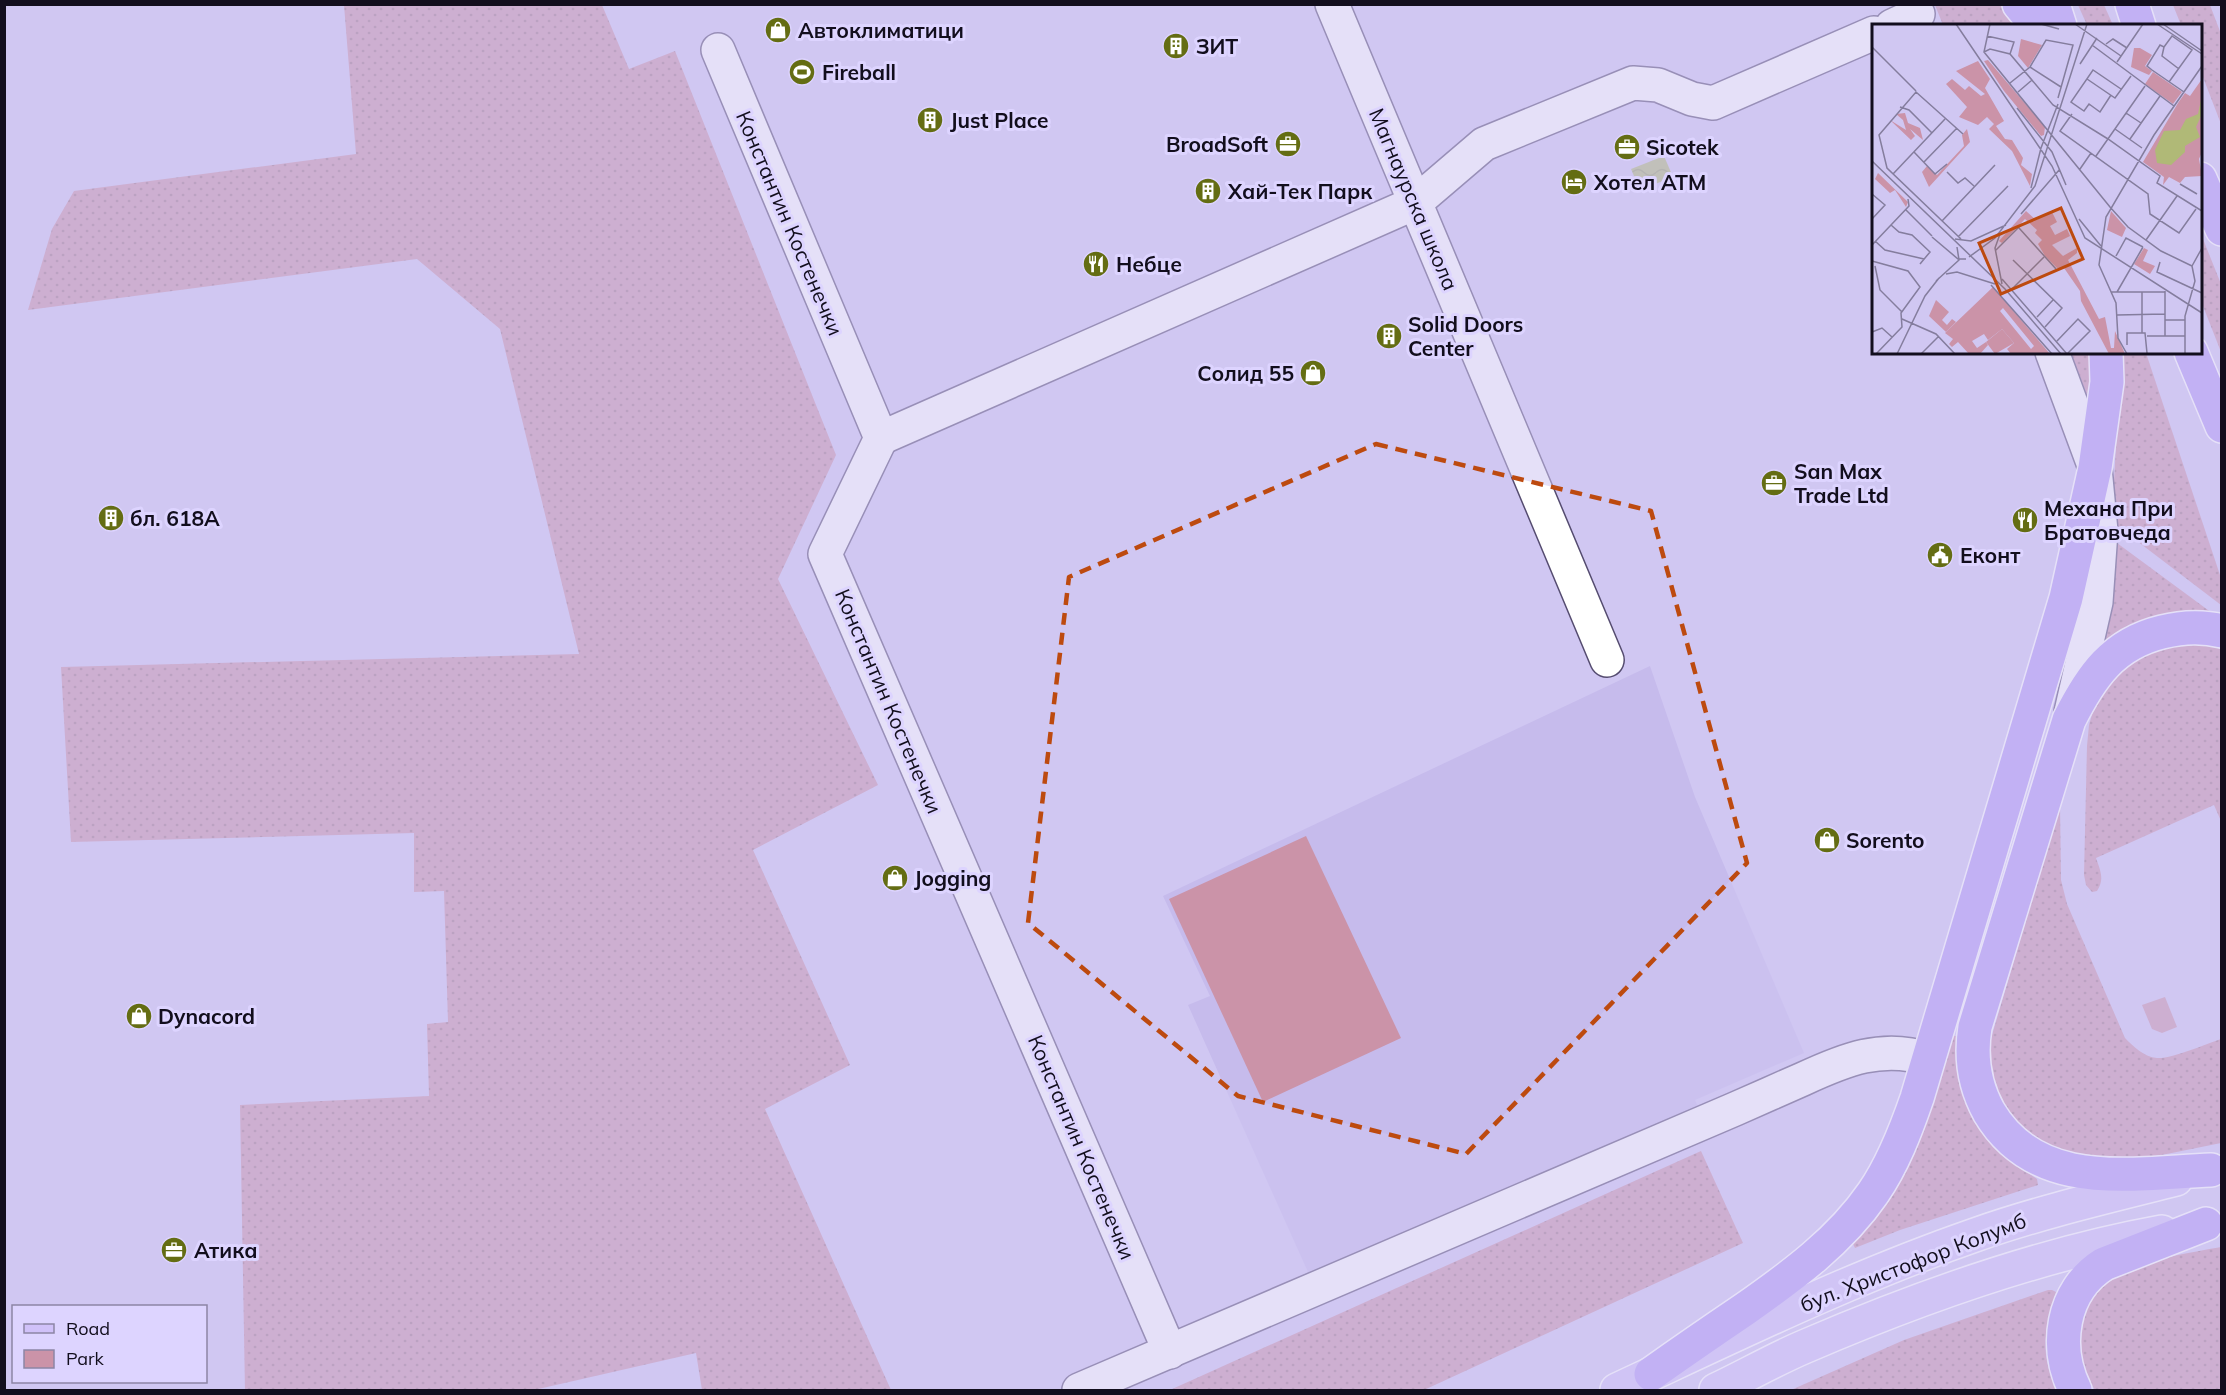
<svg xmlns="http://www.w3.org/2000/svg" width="2226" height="1395" font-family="Mulish,sans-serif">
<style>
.built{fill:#c6bbec}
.grass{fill:url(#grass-dots)}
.green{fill:#cb93a8}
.water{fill:url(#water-waves)}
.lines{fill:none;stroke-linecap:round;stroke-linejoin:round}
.minor-casing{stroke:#554c70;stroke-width:36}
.major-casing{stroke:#fff;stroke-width:36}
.highway-casing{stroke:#fff;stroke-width:36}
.minor{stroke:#fff;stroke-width:33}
.major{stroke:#d0c1f9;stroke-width:33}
.highway{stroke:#b198f5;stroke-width:33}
.marked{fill:none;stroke:#bd4a0f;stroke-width:4.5;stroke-dasharray:12 8;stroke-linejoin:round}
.labels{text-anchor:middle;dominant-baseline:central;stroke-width:6;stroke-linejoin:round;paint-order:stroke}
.poi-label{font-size:21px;font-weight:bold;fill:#120e1d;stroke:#ddd4ff;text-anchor:start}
.street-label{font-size:21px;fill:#120e1d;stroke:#ddd4ff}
.inset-road{fill:none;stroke:#847d9d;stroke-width:1.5}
.view{fill:#bd4a0f;fill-opacity:0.15;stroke:#bd4a0f;stroke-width:3}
.inset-edge{fill:none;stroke:#120e1d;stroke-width:3}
</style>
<defs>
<pattern id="grass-dots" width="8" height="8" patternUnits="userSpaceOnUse" patternTransform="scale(1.5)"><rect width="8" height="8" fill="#cb93a8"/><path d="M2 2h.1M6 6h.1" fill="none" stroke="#a37688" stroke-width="1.8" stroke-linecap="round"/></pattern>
<pattern id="water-waves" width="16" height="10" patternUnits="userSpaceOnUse" patternTransform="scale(1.5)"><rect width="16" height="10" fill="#b0b977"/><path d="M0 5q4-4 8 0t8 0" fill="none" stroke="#969e66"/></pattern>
</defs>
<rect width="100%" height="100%" fill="#d0c7f2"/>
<!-- built -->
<path class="built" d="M 1650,666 L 1695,797 L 1804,1053 L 1695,1100 L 1700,1111 L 1308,1272 L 1188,1005 L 1210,996 L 1163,896 Z"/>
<!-- grass -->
<g class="grass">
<path d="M 344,5 L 602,5 L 629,69 L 675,51 L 818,410 L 836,455 L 778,579 L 878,785 L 753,850 L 850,1065 L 765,1109 L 891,1390 L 702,1390 L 696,1353 L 534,1390 L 245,1390 L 240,1105 L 429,1096 L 427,1024 L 448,1022 L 444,891 L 414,892 L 414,833 L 71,842 L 61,667 L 579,654 L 500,329 L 417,259 L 28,310 L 52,229 L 74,191 L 356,154 Z"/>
<path d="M 1935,5 L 2001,5 L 2016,25 L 1943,25 Z"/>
<path d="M 2078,5 L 2104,5 L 2113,25 L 2087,25 Z"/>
<path d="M 2173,5 L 2210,5 L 2221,34 L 2221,124 L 2201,72 L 2200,26 L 2181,25 Z"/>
<path d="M 2201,234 L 2221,284 L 2221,352 L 2201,301 Z"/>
<path d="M 2071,353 L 2096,353 L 2090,399 L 2087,395 Z"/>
<path d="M 2118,353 L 2146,353 L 2221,578 L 2221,605 L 2116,525 L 2112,519 L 2118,408 Z"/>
<path d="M 2114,543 L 2117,543 L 2212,613 L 2096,652 Z"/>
<path d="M 2181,642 L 2215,645 L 2221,648 L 2221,821 L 2214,805 L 2096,858 C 2100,870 2105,879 2097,891 L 2092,892 L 2086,885 L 2084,875 L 2087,746 L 2089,725 L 2095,704 L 2105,686 L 2132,658 Z"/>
<path d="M 2060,805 L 2061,880 L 2067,904 L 2125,1038 C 2134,1047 2144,1057 2157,1058 C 2172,1059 2206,1044 2221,1039 L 2221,1143 L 2152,1157 L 2119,1162 L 2066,1156 L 2025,1133 L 2009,1115 L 1996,1089 L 1990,1067 L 1989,1050 L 1992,1035 Z"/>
<path d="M 1951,1035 L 1960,1037 L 1995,1145 L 2009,1160 L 2037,1179 L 2038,1185 L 1900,1230 L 1855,1248 L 1853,1244 C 1914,1179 1927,1117 1951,1035 Z"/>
<path d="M 1701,1151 L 1743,1243 L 1424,1390 L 1170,1390 Z"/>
<path d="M 2221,1247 L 2221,1390 L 2095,1390 C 2083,1372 2077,1352 2080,1330 C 2083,1313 2091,1293 2102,1280 C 2116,1265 2198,1251 2221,1247 Z"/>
<path d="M 2048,1290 L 2052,1290 L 2056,1292 C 2045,1330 2039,1354 2057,1390 L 1791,1390 L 1904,1340 Z"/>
</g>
<!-- green -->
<g class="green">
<path d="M 1306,836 L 1401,1038 L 1263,1102 L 1169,899 Z"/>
<path d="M 2165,997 L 2177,1027 L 2162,1033 L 2152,1029 L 2142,1005 Z"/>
</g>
<!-- water -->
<path class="water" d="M 1664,156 L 1673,177 L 1640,190 L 1631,169 Z"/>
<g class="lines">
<defs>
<g id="minor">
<path d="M 1332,4 L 1607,660"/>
<path d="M 1892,26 L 1918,14"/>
<path d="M 718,50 L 881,438 L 825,554 L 1170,1352"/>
<path d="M 2052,352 L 2095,468 L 2101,531 L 2096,602 L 2071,712"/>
<path d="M 881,438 L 1415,203 L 1484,144 L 1633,83 L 1658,85 L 1692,99 L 1713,103 L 1874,33"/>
<path d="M 1079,1390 L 1735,1109 C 1758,1099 1780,1089 1803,1079 C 1844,1060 1882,1044 1928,1059"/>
</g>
<g id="major">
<path d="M 1617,1390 C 1735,1335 1851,1278 1975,1235 C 2040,1212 2109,1196 2176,1179"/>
<path d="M 1716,1390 C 1746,1376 1775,1359 1806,1346 C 1920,1297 2040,1254 2162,1232"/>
</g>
<g id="highway">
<path d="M 2019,4 L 2037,26"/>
<path d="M 2053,4 L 2060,26"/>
<path d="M 2132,4 L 2139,26"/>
<path d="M 2200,179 L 2222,229"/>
<path d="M 2191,352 L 2222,426"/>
<path d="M 2211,1170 C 2132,1173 2037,1193 1989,1112 C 1974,1085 1970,1058 1975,1027 L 2069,720 C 2091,676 2113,644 2162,632 C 2182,627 2202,626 2222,631"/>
<path d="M 1651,1374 C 1682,1352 1714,1330 1745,1309 C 1792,1276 1840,1241 1873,1193 C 1893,1164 1906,1130 1917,1098 L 2066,598 L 2095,468 L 2107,382 L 2106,352"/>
<path d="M 2075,1390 C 2054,1347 2061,1291 2104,1264 L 2206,1224"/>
</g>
</defs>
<!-- minor casing -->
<use href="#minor" class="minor-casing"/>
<!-- major casing -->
<use href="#major" class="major-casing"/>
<!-- highway casing -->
<use href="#highway" class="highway-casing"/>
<!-- minor -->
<use href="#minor" class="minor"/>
<!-- major -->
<use href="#major" class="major"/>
<!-- highway -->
<use href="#highway" class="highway"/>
</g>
<!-- marked area -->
<path d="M0 0H2226V1395H0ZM 1376,444 L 1651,511 L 1747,863 L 1466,1154 L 1238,1096 L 1028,923 L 1069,577 Z" fill="#d0c7f2" fill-opacity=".55" fill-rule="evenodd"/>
<path class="marked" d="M 1376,444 L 1651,511 L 1747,863 L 1466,1154 L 1238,1096 L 1028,923 L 1069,577 Z"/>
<!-- icons -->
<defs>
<symbol id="shop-disc" viewBox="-11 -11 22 22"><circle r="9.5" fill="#646d13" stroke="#ddd4ff"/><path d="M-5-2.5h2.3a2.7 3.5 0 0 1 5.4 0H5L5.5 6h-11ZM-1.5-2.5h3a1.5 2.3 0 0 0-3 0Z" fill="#fff"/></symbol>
<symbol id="building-disc" viewBox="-11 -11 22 22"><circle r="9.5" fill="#646d13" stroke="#ddd4ff"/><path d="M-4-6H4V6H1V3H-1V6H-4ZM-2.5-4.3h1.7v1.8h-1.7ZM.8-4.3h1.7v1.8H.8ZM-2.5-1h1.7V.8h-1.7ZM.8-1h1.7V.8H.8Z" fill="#fff"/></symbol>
<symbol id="stadium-disc" viewBox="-11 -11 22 22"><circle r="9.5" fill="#646d13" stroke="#ddd4ff"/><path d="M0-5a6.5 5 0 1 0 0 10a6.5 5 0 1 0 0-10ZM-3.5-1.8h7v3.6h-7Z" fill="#fff"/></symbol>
<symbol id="office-disc" viewBox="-11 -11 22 22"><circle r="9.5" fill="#646d13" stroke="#ddd4ff"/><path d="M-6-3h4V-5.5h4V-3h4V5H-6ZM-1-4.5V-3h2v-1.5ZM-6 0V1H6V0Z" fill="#fff"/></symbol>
<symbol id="hotel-disc" viewBox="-11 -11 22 22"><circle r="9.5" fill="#646d13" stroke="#ddd4ff"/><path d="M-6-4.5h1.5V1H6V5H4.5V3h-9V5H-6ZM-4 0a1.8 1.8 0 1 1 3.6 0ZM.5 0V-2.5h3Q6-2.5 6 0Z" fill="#fff"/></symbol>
<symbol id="restaurant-disc" viewBox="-11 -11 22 22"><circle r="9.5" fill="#646d13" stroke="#ddd4ff"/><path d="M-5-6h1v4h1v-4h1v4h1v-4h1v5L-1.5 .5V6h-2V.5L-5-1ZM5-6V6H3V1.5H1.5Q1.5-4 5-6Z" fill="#fff"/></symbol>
<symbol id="civic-disc" viewBox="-11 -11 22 22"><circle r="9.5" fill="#646d13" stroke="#ddd4ff"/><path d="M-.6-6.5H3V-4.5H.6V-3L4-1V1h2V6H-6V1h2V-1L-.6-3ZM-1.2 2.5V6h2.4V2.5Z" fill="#fff"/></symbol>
</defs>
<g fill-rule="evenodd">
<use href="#shop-disc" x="763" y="15" width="30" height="30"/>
<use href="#building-disc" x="1161" y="31" width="30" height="30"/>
<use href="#stadium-disc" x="787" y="57" width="30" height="30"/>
<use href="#building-disc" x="915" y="105" width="30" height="30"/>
<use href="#office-disc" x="1273" y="129" width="30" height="30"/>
<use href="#office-disc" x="1612" y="132" width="30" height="30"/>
<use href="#hotel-disc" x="1559" y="167" width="30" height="30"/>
<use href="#building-disc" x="1193" y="176" width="30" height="30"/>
<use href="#restaurant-disc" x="1081" y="249" width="30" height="30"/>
<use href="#building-disc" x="1374" y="321" width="30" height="30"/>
<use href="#shop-disc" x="1298" y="358" width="30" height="30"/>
<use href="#office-disc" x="1759" y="468" width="30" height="30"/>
<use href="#building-disc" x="96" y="503" width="30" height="30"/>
<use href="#restaurant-disc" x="2010" y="505" width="30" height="30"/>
<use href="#civic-disc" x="1925" y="540" width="30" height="30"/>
<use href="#shop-disc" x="1812" y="825" width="30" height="30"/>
<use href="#shop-disc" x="880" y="863" width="30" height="30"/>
<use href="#shop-disc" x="124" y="1001" width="30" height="30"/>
<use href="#office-disc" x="159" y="1235" width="30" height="30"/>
</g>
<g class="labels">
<!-- poi labels -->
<g class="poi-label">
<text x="798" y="30">Автоклиматици</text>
<text x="1196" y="46">ЗИТ</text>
<text x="822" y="72">Fireball</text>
<text x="950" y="120">Just Place</text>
<text x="1268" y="144" text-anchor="end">BroadSoft</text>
<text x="1646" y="147">Sicotek</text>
<text x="1594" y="182">Хотел АТМ</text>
<text x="1228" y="191">Хай-Тек Парк</text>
<text x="1116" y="264">Небце</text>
<text x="1408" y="324">Solid Doors<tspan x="1408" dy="24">Center</tspan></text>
<text x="1294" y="373" text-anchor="end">Солид 55</text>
<text x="1794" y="471">San Max<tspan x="1794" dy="24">Trade Ltd</tspan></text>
<text x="2044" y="508">Механа При<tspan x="2044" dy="24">Братовчеда</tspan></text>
<text x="130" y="518">бл. 618А</text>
<text x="1960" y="555">Еконт</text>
<text x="1846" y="840">Sorento</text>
<text x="914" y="878">Jogging</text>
<text x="158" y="1016">Dynacord</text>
<text x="194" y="1250">Атика</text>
</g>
<!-- street labels -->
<g class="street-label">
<text transform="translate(1414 199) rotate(67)">Магнаурска школа</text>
<text transform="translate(790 223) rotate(67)">Константин Костенечки</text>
<text transform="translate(889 701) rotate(67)">Константин Костенечки</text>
<text transform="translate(1082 1147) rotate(67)">Константин Костенечки</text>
<text transform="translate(1913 1262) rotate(-21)">бул. Христофор Колумб</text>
</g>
</g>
<!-- overview -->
<g transform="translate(1872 24)">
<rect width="330" height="330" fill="#d0c7f2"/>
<path d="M 262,24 L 268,24 L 280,31 L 273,42 L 280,47 L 277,51 L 259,43 ZM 116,36 L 173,103 L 172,111 L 169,112 L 132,67 L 112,37 ZM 106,37 L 118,55 L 113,64 L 132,97 L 124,102 L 133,115 L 140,116 L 151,134 L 149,141 L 160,150 L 158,162 L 140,127 L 117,105 L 122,100 L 115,93 L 106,101 L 87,93 L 95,83 L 74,60 L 80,55 L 93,66 L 97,62 L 109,72 L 113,70 L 84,47 ZM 33,89 L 36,99 L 48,104 L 51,116 L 38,105 L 43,112 L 39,116 L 18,96 L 34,106 L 31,96 L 24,90 ZM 95,105 L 98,118 L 57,163 L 50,148 L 55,142 L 65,151 L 92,122 L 90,111 ZM 6,149 L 36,178 L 34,183 L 23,166 L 18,169 L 3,155 ZM 154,187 L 164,196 L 180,188 L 185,198 L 178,202 L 183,211 L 195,205 L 198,212 L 180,221 L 191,232 L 205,224 L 205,229 L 196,236 L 227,295 L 233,293 L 239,324 L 242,324 L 243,307 L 253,330 L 237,330 L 209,277 L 208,267 L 192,244 L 185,244 L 173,232 L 166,220 L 170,216 L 163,209 L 165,206 L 153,195 L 130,219 L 127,217 ZM 239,187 L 254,204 L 250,213 L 235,206 ZM 272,224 L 276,226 L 271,237 L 283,242 L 278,250 L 262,240 ZM 121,263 L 178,330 L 139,330 L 135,325 L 142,319 L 130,305 L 116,316 L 112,310 L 100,317 L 105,324 L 114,318 L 116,321 L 108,330 L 97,330 L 86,318 L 80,323 L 77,320 L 81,315 L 73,309 ZM 131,284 L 162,322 L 159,325 L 128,287 Z" fill="#cb93a8" fill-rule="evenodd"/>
<path d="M 64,276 L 77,288 L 70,296 L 75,301 L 80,295 L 84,298 L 74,308 L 57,292 Z" fill="#cb93a8"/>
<path d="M 149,15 L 170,21 L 156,44 L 146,32 ZM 281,48 L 310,68 L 301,80 L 273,60 ZM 330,55 L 330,128 L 327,135 L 330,152 L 313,153 L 308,159 L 297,153 L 291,161 L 292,153 L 271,138 L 306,79 L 313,69 L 318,72 ZM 130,305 L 142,319 L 123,330 L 114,318 Z" fill="#cb93a8"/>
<path d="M 330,71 L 330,90 L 324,103 L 328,113 L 313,122 L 313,128 L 299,141 L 285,139 L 283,126 L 292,107 L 308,106 L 314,95 L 326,90 Z" fill="#b0b977"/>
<path class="inset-road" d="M 84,0 L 180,142 L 213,214 L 330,289M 118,0 L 112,28 L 238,183 L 256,203 L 289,227 L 320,242M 169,0 L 187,5M 203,0 L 249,32M 285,0 L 330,30M 291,0 L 330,27M 115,12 L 142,18 L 138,30M 234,20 L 241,15 L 255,24M 220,21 L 302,82M 0,23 L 44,67M 292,23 L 290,32 L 307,45M 112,28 L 118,25 L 138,30 L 181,81 L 236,115 L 288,152 L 285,159 L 330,187M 245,38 L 271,0M 208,40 L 225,14M 158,43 L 189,63M 215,55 L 243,74 L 259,52M 297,58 L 320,26 L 300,12 L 292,23 L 288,21 L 275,42 L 280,46 L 312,68M 138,59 L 158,43 L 174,16 L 201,21 L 186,74M 146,68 L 160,56M 239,71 L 228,88 L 217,80 L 212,87 L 199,78 L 221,46 L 249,65M 28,83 L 37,86 L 60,109M 145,84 L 180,128 L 194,161M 254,89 L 269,99M 200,90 L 188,107 L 276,170 L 278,190 L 307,209 L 324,185M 243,105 L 270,124M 258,115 L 288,72M 42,128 L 63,150 L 75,140M 224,132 L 273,62M 0,137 L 133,265 L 189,330M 52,138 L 85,104M 208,145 L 219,129M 75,148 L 86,159 L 93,154 L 102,162M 21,150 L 73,95M 308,160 L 325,170M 159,164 L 169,124 L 186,80M 0,170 L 13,181 L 0,195M 34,186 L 60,212M 149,190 L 188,145M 207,195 L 229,222M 70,197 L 123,141M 19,201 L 27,208 L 40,211 L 58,228 L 48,240M 147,204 L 184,245M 128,210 L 123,224 L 130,260M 60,213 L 86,235 L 94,235M 86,213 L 136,162M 83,215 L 99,217 L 134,201M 89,215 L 15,144 L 7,111 L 44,68 L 91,110M 274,216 L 305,172M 3,217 L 13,226 L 52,235M 0,221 L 37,182 L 36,175M 124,226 L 150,200M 244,232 L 254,214 L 271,223M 97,233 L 123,214 L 163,162 L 215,0M 141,236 L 190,284 L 173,303M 0,237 L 36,247 L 48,263 L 29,289 L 30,303 L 4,330M 288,238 L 285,248 L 330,269M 3,242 L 8,266 L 30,288M 74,250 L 85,248 L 123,260M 130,255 L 195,330M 64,257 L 87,236 L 85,223M 119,261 L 180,330M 140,265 L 172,233M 293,267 L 293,312M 239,268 L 293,268M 245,268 L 271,223M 270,268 L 270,309M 245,291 L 293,290M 165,293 L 181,276M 30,295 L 64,310 L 83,330M 293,296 L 313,296M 0,308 L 10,304 L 20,313M 275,312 L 313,312M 185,317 L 206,295 L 218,307 L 195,330M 255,321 L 255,309 L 273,309 L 275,329M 25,330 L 53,272 L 67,254M 49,330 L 67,312M 255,330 L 246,314 L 244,279 L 227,241 L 234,193 L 282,111 L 330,42M 313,330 L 313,292 L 323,257 L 320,242 L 330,224"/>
<path class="view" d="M 189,184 L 211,235 L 129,270 L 107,219 Z"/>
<rect width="330" height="330" class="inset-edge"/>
</g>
<!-- border -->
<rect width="2226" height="1395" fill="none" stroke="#120e1d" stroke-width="12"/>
<!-- legend -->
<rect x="12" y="1305" width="195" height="78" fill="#ddd4ff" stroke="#8c85a5" stroke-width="1.5"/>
<rect x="24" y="1324" width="30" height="9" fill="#d0c1f9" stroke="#8c85a5" stroke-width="1.5"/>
<text x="66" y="1335" font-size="18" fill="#120e1d">Road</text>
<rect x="24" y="1350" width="30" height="18" fill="#cb93a8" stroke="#8c85a5" stroke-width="1.5"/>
<text x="66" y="1365" font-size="18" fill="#120e1d">Park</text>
</svg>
